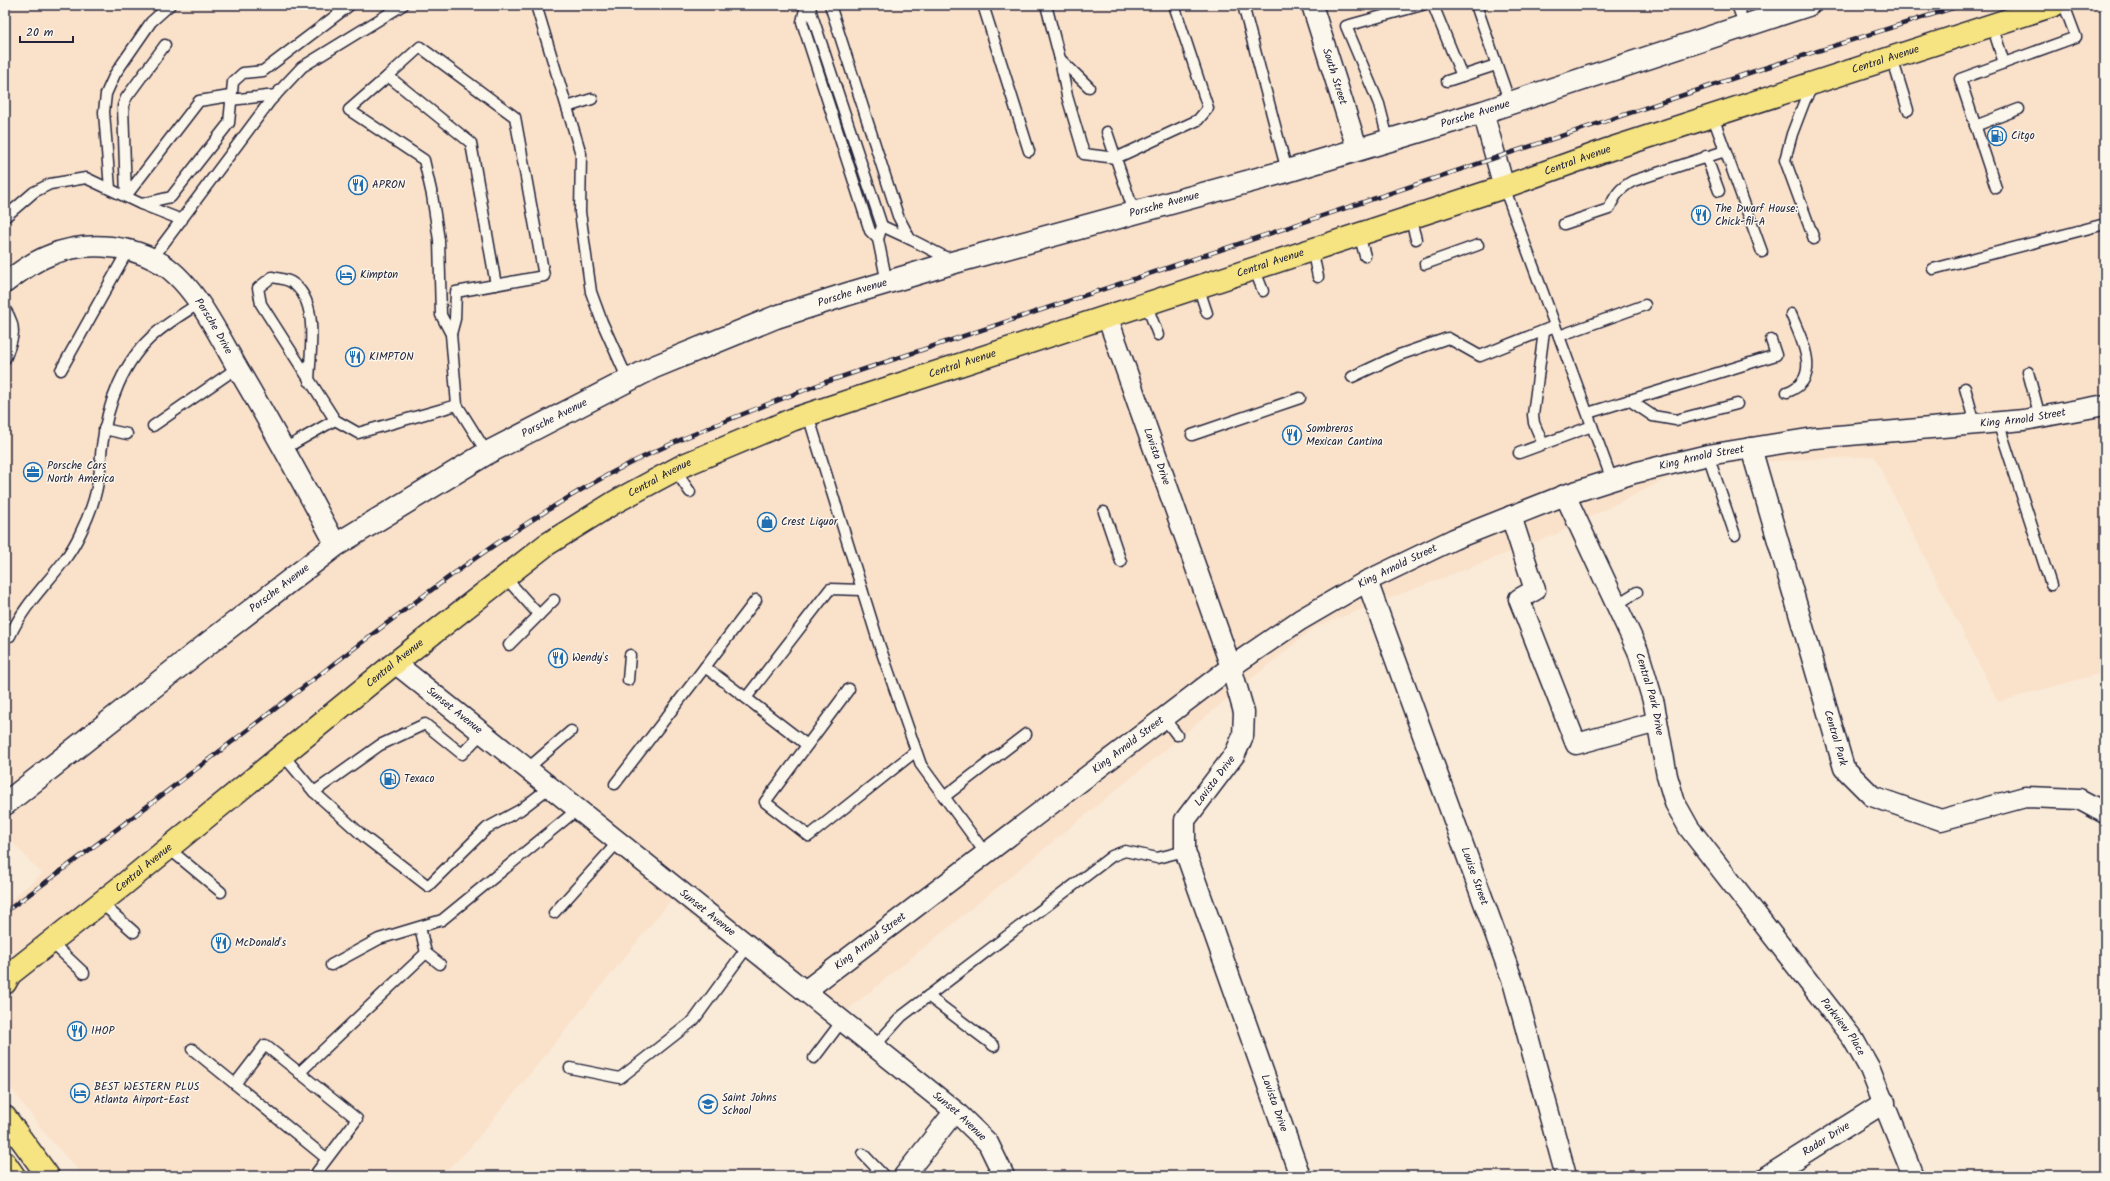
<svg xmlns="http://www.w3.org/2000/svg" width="2110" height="1181" font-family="Kalam,sans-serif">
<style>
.built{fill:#fae1ca}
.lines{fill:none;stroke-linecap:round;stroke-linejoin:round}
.lane-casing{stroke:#22223b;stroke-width:13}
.street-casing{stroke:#22223b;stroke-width:23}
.secondary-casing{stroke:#22223b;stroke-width:25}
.primary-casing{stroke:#22223b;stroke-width:25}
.highway-casing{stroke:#22223b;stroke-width:25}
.lane{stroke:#fbf7ec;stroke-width:10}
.street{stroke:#fbf7ec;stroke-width:20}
.secondary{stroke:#fbf7ec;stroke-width:22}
.primary{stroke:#f6e381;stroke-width:22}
.highway{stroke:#f6e381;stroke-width:22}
.rail-casing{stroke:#22223b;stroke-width:4.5}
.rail{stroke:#fbf7ec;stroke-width:3;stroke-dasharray:9;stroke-linecap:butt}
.labels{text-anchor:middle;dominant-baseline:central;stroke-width:3;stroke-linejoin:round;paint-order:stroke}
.street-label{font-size:11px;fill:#22223b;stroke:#fbf7ec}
.poi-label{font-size:11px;fill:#22223b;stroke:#fbf7ec;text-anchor:start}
</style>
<rect width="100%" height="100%" fill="#faead8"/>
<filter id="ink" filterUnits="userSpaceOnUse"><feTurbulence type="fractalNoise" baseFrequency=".025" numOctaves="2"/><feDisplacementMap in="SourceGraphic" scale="8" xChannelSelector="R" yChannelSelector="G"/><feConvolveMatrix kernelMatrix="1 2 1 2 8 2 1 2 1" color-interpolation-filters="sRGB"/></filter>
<g filter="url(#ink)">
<!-- built -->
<path class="built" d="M 5,5 L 2105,5 L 2105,672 L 1998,702 L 1874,456 L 1694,465 L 1556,534 L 1315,627 L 829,1025 L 671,900 L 468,1150 L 440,1176 L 84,1176 L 47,1136 L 5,1080 L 5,905 L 42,874 L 5,834 Z"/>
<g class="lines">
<defs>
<g id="lane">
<path d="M 536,5 L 581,154 L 580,212 L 591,292 L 602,322 L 628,380"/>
<path d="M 806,5 L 802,22 L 870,231 L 878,239"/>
<path d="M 810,5 L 811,12 L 882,226 L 878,239 L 887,283"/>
<path d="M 830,5 L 898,216 L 910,239 L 953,261"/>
<path d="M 983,5 L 1029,151"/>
<path d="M 1046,5 L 1060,59 L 1067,96 L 1084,154 L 1116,158 L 1198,120 L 1208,108 L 1174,5"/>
<path d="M 1243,5 L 1287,171"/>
<path d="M 1433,5 L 1462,76"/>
<path d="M 1476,5 L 1510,103"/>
<path d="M 1737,5 L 1745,26"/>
<path d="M 1992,25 L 2004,63"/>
<path d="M 1892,58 L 1908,110"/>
<path d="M 1060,59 L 1089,87"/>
<path d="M 388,76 L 420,47 L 515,117 L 544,276 L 456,292 L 455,319 L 451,334"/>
<path d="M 1447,81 L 1496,65"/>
<path d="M 1813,86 L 1805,100 L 1792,134 L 1785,160 L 1814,239"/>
<path d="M 230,100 L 276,95"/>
<path d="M 567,107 L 592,99"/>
<path d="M 1713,117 L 1762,252"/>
<path d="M 1975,126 L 2019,109"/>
<path d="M 1107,132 L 1134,212"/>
<path d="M 1388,139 L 1379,104 L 1346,26 L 1422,5"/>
<path d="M 1706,156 L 1719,191"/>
<path d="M 1504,187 L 1612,480"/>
<path d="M 1996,188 L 1960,79 L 2076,37 L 2064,5"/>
<path d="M 110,189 L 104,112 L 106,94 L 115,74 L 151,22 L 170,5"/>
<path d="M 126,196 L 123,106 L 126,98 L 165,45"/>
<path d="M 126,196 L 199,101 L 230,96"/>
<path d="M 141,204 L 171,197 L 229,123 L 233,82 L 243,73 L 263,71 L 350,5"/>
<path d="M 5,217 L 34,192 L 50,184 L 86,178 L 141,204 L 182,220"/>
<path d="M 1410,217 L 1416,239"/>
<path d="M 1564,224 L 1609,209 C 1615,195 1620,188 1633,181 L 1725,151"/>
<path d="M 882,226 L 910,239"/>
<path d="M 1359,234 L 1365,256"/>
<path d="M 1312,249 L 1318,277"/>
<path d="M 152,259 L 270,101 L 302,67 L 403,5"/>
<path d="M 1425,264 L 1478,245"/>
<path d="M 1254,268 L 1263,291"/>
<path d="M 1933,269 L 2105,224"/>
<path d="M 1198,286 L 1207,313"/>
<path d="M 1146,303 L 1158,335"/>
<path d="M 5,309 C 18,329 13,338 5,359"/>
<path d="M 1559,336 L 1645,305"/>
<path d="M 61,370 L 128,250"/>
<path d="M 2028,372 L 2040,417"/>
<path d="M 1352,377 L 1399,355 L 1448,338 L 1480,356 L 1555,326"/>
<path d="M 309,381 C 310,351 320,300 291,282 C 286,279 278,278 272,277 L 258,288 L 261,304 L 335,420 L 358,433 L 457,405"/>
<path d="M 1965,388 L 1975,424"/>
<path d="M 1787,392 C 1824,379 1801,339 1791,314"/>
<path d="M 1629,400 L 1653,416 L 1676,420 L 1737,404"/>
<path d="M 1588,413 L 1776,355 L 1771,340"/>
<path d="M 808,415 L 879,644 L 921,765 L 986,854"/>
<path d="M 1998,422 L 2051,585"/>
<path d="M 153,426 L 237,368"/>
<path d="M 104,429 L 127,434"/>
<path d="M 1192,435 L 1300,398"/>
<path d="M 1543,444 L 1534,423 L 1533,415 L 1544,331"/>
<path d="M 284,449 L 335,420"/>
<path d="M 487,453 L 457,405 L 451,334 L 441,315 L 439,240 L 432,195 L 424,160 L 349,110 L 388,76 L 471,143 L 496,285"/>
<path d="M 1519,453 L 1592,426"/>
<path d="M 1708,455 L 1735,535"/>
<path d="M 675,470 L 690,492"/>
<path d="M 1104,512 L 1121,562"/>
<path d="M 505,577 L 539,615"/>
<path d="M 1616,605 L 1637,592"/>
<path d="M 10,636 C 28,595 62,573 80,534 C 88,518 95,500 98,482 C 101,470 100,458 102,446 C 107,405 123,360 156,333 C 169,322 184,313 198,304"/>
<path d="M 509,645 L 554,600"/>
<path d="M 705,667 L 756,600"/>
<path d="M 628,680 L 630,655"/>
<path d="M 849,689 L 765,802 L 809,836 L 916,751"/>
<path d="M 1164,718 L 1177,735"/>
<path d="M 807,745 L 746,698 L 830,589 L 862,590"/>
<path d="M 283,755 L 314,792 L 380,745 L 425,724 L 462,754 L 482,733"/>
<path d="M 527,769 L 571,731"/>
<path d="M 615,784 L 705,667 L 746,698"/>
<path d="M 314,792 L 363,836 L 428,886 L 487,828 L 520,810 L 550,787"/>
<path d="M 944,797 L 1026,734"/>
<path d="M 168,848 L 221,892"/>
<path d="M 101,903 L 134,932"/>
<path d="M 554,913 L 618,842"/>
<path d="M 420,927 L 426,953 L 440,964"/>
<path d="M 51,942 L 84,973"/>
<path d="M 331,965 L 379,939 L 442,920 L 578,809"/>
<path d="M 928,996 L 994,1046"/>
<path d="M 874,1047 L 902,1016 L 1112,856 L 1125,851 L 1157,858 L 1185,851"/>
<path d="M 192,1049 L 235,1084"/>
<path d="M 814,1058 L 842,1021"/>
<path d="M 570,1068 L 620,1078 L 694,1020 L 748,946"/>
<path d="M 299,1073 L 426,953"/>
<path d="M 863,1154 L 884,1176"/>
<path d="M 314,1176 L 357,1119 L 265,1045 L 235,1084 L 326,1158"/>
</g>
<g id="street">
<path id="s1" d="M 1312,5 L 1357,148"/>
<path d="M 1483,112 L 1504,187"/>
<path id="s2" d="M 5,283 C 19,272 33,262 48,256 C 81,241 126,244 157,261 C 194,280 220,339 241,374 C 274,430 305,487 336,545"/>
<path id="s3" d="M 1107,316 L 1231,667 L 1244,712 L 1243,736 L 1235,754 L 1185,820 L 1185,851 L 1300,1176"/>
<path id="s4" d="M 1751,448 L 1844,768 L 1872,796 L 1941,820 L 2025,797 L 2079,799 L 2105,813"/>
<path id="s5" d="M 1565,495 L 1638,651 L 1654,704 L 1667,776 L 1675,803 L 1689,828 L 1853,1039 L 1870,1069 L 1913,1176"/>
<path d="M 1511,516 L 1535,590 L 1519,599 L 1576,744 L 1657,722"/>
<path id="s6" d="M 1367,581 L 1514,985 L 1566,1176"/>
<path id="s7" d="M 395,663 L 955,1111 L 988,1143 L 1004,1176"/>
<path id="s8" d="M 805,991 L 1231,667 L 1300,620 L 1367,581 L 1454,539 L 1565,495 L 1634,473 L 1708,455 L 1814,438 L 2024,420 L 2105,405"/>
<path d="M 904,1176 L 955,1111"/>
<path id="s9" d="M 1768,1176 L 1885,1102"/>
</g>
<g id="secondary">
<path id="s10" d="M 5,804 L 210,642 L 336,545 L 487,453 L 654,367 L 776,317 L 848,294 L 955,262 L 1287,171 L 1483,112 L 1808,5"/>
</g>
<g id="primary">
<path id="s11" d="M 5,978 L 122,886 L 395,663 L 546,545 L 615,502 L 684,465 L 794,419 L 1504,187 L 1604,151 L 2054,5"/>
</g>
<g id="highway">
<path d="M 5,983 L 10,974"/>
<path d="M 5,1117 L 48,1176"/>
<path d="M 5,1163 L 14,1176"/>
</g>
</defs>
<!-- lane casing -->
<use href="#lane" class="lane-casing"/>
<!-- street casing -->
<use href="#street" class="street-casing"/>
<!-- secondary casing -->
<use href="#secondary" class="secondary-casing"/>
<!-- primary casing -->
<use href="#primary" class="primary-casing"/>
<!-- highway casing -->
<use href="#highway" class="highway-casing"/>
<!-- lane -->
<use href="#lane" class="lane"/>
<!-- street -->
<use href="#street" class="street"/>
<!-- secondary -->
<use href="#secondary" class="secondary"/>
<!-- primary -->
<use href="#primary" class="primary"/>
<!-- highway -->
<use href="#highway" class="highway"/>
<defs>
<path id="rail" d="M 5,912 C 114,833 220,751 327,669 C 420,598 512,526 615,471 C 682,436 753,410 823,383 L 1755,71 L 1962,5"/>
</defs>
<!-- rail casing -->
<use href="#rail" class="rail-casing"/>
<!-- rail -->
<use href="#rail" class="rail"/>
</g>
</g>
<!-- icons -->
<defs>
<symbol id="fuel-ring" viewBox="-11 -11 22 22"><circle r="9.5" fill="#fbf7ec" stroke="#1f6fb2" stroke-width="1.5"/><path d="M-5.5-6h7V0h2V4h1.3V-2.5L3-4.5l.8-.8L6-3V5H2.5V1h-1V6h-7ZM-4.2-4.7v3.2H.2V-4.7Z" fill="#1f6fb2"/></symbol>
<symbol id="restaurant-ring" viewBox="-11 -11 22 22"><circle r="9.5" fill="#fbf7ec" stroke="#1f6fb2" stroke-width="1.5"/><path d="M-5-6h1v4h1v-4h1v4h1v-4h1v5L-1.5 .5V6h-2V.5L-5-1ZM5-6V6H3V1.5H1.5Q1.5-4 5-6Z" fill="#1f6fb2"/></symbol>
<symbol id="hotel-ring" viewBox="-11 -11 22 22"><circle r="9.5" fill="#fbf7ec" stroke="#1f6fb2" stroke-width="1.5"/><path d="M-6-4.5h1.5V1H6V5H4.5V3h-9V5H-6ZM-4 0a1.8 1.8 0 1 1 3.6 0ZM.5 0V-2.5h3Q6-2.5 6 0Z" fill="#1f6fb2"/></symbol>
<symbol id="office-ring" viewBox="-11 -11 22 22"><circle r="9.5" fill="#fbf7ec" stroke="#1f6fb2" stroke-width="1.5"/><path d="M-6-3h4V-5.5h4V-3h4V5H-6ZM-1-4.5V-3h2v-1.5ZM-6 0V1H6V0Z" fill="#1f6fb2"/></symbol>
<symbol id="shop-ring" viewBox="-11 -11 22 22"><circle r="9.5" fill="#fbf7ec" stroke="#1f6fb2" stroke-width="1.5"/><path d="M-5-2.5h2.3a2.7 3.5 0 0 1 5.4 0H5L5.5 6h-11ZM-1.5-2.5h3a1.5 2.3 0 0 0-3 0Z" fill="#1f6fb2"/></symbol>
<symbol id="school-ring" viewBox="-11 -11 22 22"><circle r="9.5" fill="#fbf7ec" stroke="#1f6fb2" stroke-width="1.5"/><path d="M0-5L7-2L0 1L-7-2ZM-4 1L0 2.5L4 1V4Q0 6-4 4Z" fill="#1f6fb2"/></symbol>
</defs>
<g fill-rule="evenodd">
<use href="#fuel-ring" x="1986" y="125" width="22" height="22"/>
<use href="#restaurant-ring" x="347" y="174" width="22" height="22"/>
<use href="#restaurant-ring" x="1690" y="204" width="22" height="22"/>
<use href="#hotel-ring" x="335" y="264" width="22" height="22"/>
<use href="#restaurant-ring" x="344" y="346" width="22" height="22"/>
<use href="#restaurant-ring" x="1281" y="424" width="22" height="22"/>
<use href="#office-ring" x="22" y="461" width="22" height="22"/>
<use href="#shop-ring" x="756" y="511" width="22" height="22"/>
<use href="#restaurant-ring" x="547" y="647" width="22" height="22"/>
<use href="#fuel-ring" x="379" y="768" width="22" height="22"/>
<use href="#restaurant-ring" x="210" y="932" width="22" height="22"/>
<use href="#restaurant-ring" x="66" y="1020" width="22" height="22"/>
<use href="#hotel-ring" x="69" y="1082" width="22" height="22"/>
<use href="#school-ring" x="697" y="1093" width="22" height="22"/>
</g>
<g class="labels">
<!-- street labels -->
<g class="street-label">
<text stroke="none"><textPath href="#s11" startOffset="2121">Central Avenue</textPath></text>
<text stroke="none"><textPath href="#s1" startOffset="75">South Street</textPath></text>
<text stroke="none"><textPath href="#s10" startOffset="1645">Porsche Avenue</textPath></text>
<text stroke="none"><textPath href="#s11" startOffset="1797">Central Avenue</textPath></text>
<text stroke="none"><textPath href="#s10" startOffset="1321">Porsche Avenue</textPath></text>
<text stroke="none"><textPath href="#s11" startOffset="1473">Central Avenue</textPath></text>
<text stroke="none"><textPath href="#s10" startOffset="997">Porsche Avenue</textPath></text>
<text stroke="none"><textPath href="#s2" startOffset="251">Porsche Drive</textPath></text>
<text stroke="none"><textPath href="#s11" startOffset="1149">Central Avenue</textPath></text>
<text stroke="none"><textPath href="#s10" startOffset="673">Porsche Avenue</textPath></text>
<text stroke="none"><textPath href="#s8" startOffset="1378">King Arnold Street</textPath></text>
<text stroke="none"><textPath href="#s3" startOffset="149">Lavista Drive</textPath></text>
<text stroke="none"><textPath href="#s8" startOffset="1054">King Arnold Street</textPath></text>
<text stroke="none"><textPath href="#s11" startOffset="825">Central Avenue</textPath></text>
<text stroke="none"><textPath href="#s8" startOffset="730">King Arnold Street</textPath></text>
<text stroke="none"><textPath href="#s10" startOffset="349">Porsche Avenue</textPath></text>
<text stroke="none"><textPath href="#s11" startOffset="501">Central Avenue</textPath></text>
<text stroke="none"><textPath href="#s5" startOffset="217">Central Park Drive</textPath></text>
<text stroke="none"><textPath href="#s7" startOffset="76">Sunset Avenue</textPath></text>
<text stroke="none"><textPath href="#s4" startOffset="302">Central Park</textPath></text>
<text stroke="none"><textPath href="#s8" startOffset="406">King Arnold Street</textPath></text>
<text transform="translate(1215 781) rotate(-53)">Lavista Drive</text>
<text stroke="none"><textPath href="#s11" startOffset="177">Central Avenue</textPath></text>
<text stroke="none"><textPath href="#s6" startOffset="314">Louise Street</textPath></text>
<text stroke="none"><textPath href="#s7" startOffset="400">Sunset Avenue</textPath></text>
<text stroke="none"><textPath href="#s8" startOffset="82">King Arnold Street</textPath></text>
<text stroke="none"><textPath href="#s5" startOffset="609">Parkview Place</textPath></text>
<text stroke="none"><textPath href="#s3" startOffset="844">Lavista Drive</textPath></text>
<text stroke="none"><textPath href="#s7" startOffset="724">Sunset Avenue</textPath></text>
<text stroke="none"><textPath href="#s9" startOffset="69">Radar Drive</textPath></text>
</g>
<!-- poi labels -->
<g class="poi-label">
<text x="2011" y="136">Citgo</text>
<text x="372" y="185">APRON</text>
<text x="1715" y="209">The Dwarf House:<tspan x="1715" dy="13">Chick-fil-A</tspan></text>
<text x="360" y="275">Kimpton</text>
<text x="369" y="357">KIMPTON</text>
<text x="1306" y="429">Sombreros<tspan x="1306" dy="13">Mexican Cantina</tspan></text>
<text x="47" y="466">Porsche Cars<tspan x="47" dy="13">North America</tspan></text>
<text x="781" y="522">Crest Liquor</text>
<text x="572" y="658">Wendy's</text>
<text x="404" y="779">Texaco</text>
<text x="235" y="943">McDonald's</text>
<text x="91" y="1031">IHOP</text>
<text x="94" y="1087">BEST WESTERN PLUS<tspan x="94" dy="13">Atlanta Airport-East</tspan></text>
<text x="722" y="1098">Saint Johns<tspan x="722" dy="13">School</tspan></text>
</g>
</g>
<!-- margin -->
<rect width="2110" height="1181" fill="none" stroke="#fbf7ec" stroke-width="20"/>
<rect x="10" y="10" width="2090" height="1161" fill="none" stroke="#22223b" stroke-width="1.5" filter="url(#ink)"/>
<!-- scale -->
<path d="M20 36v6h53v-6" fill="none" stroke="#22223b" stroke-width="2"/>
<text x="26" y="36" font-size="12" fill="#22223b" stroke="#fbf7ec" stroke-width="3" paint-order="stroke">20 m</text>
</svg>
